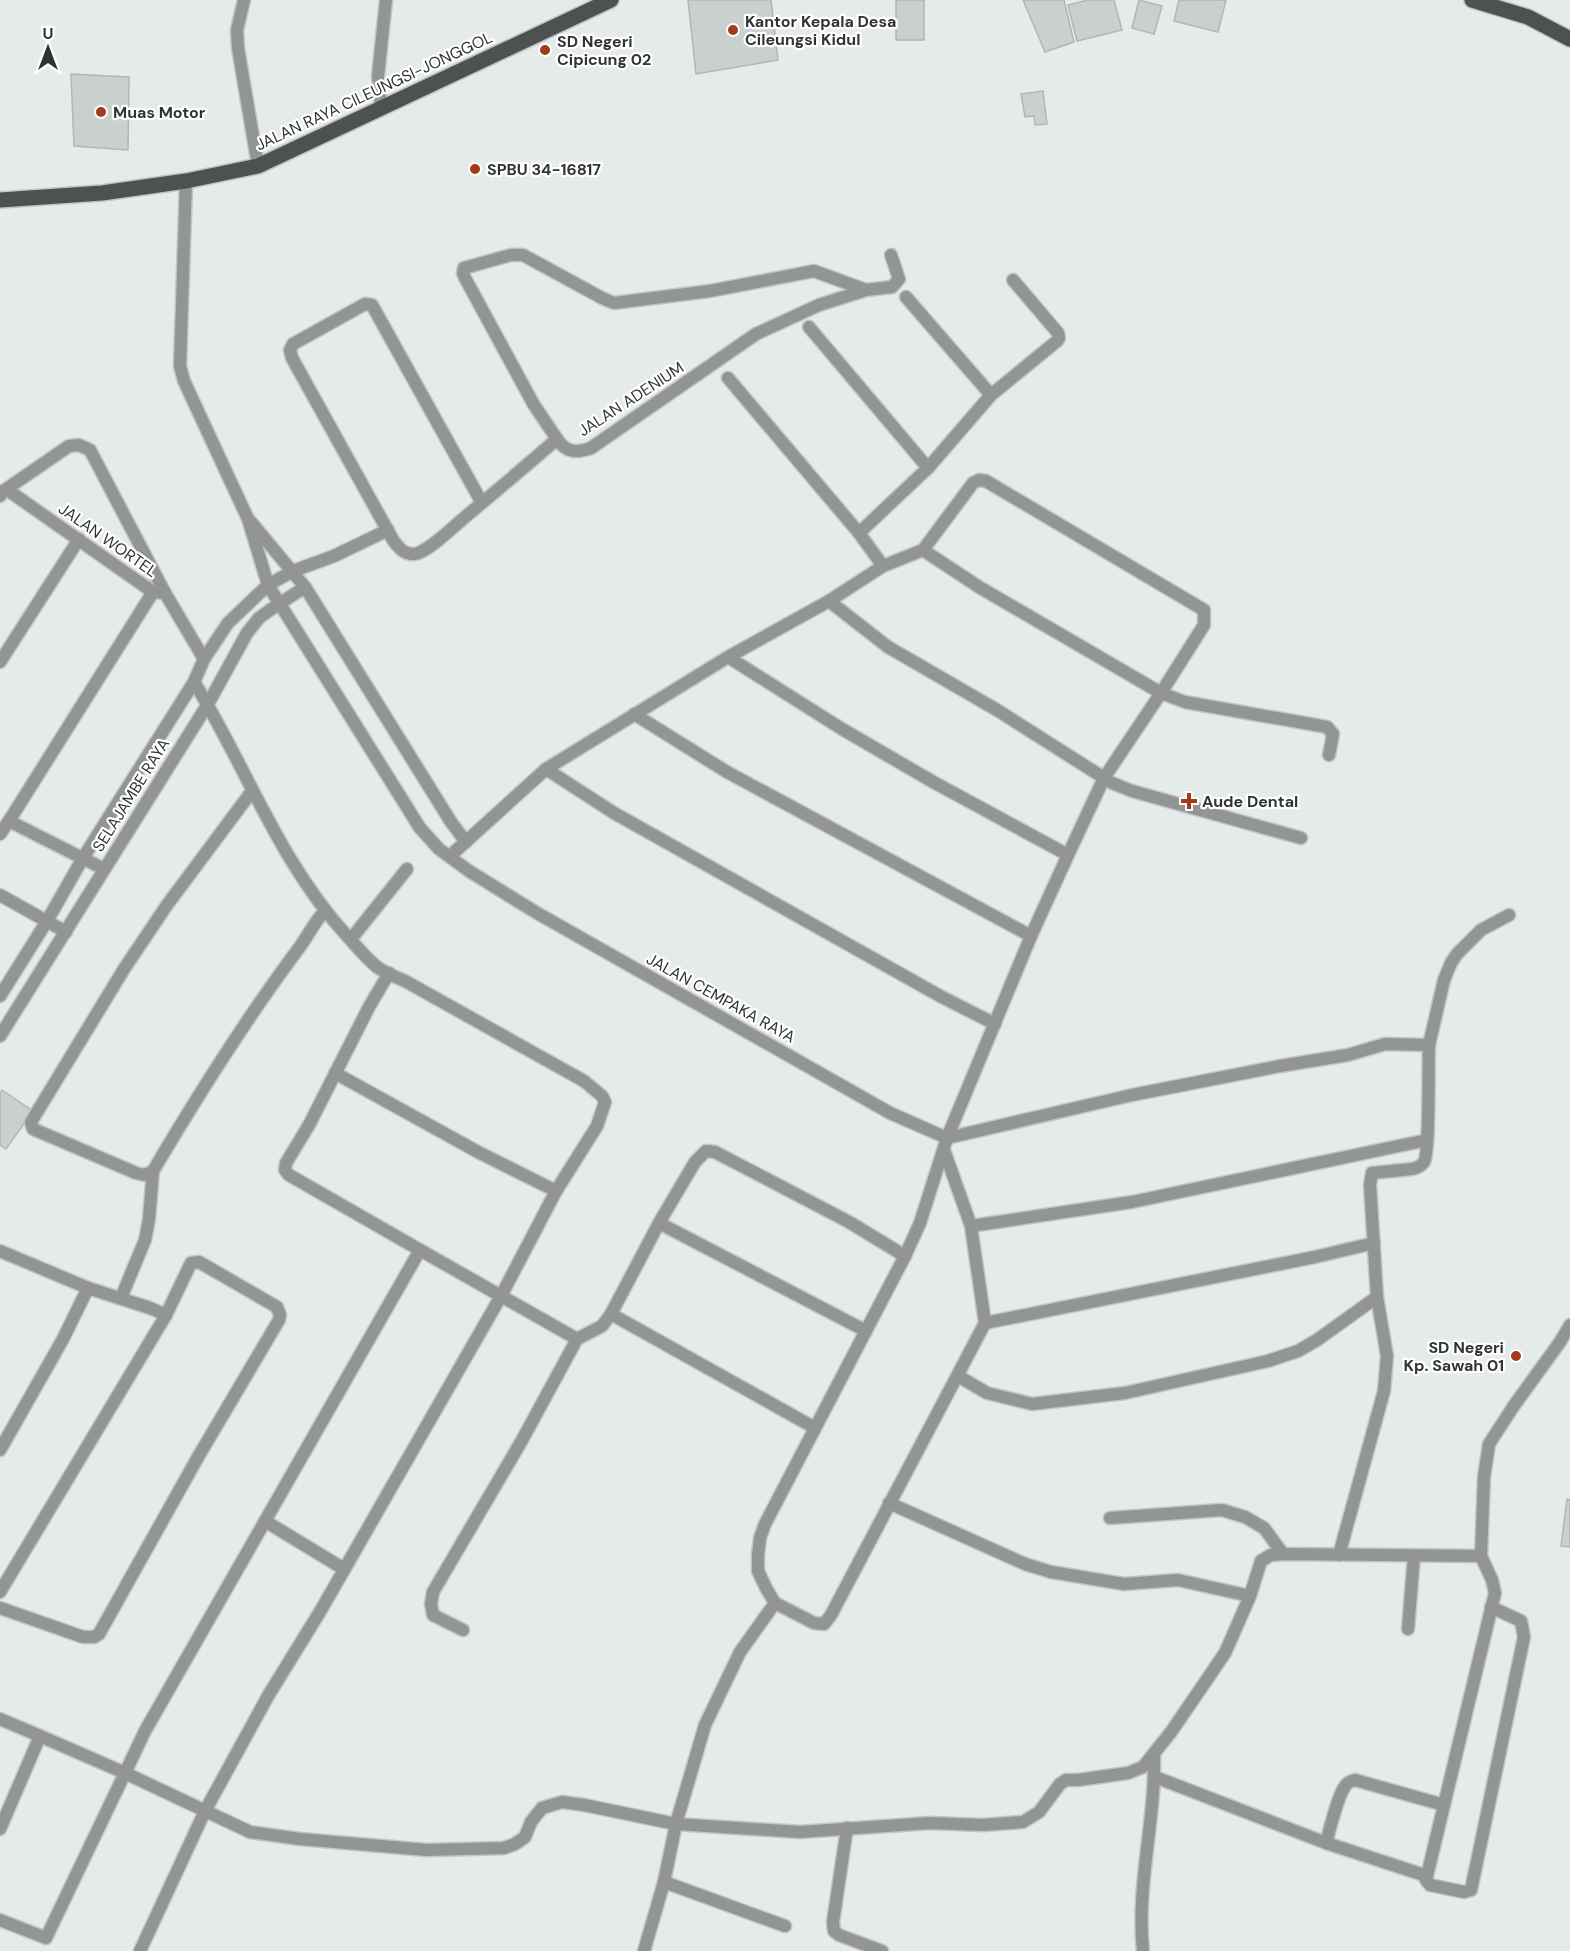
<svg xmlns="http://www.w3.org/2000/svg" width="1570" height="1951" font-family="'DM Sans',sans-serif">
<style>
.building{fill:#cacfcf;stroke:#b2b7b6;stroke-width:1.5}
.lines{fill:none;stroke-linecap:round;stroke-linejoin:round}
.street-casing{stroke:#c1c6c5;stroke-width:15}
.primary-casing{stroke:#c1c6c5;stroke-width:18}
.street{stroke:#939595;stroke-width:12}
.primary{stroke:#4e5151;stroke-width:15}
.poi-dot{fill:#a23b19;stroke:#fff;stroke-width:2}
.labels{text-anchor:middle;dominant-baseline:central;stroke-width:4.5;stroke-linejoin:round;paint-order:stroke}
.poi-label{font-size:16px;font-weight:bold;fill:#323433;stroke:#fff;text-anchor:start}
.street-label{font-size:16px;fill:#323433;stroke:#fff}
</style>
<rect width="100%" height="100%" fill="#e5eaea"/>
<!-- building -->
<g class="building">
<path d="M 688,0 L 771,0 L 778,60 L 696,74 Z"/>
<rect x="896" y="0" width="28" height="40"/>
<path d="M 1023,0 L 1064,0 L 1074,42 L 1045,52 Z"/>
<path d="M 1088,0 L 1114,0 L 1122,30 L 1077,41 L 1068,5 Z"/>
<path d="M 1139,0 L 1162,6 L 1154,34 L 1132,28 Z"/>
<path d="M 1179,0 L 1226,0 L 1218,32 L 1174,21 Z"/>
<path d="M 71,74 L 129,77 L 128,150 L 74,146 Z"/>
<path d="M 1043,91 L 1047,124 L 1035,125 L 1034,116 L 1025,117 L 1021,94 Z"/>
<path d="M 2,1090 L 33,1111 L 6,1149 L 0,1145 L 0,1093 Z"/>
<path d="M 1567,1499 L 1570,1500 L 1570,1547 L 1561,1546 Z"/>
</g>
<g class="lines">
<defs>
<g id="street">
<path d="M 244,0 L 237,30 L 238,48 L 258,166"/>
<path d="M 381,108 L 378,76 L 386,0"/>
<path d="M 186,181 L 180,366 L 184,381 L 248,519 L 268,585 L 420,828 L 439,849 L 469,871 L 537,913 L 890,1113 L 947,1138 L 1132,1095 L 1280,1066 L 1348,1055 L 1385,1044 L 1429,1045 C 1428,1064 1430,1151 1424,1162 C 1421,1166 1417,1168 1412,1169 L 1372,1173 L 1370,1185 L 1377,1297 L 1317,1340 L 1298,1351 L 1268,1361 L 1125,1393 L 1032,1404 L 987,1393 L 958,1376"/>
<path d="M 906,297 L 991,395"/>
<path d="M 809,327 L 928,468"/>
<path d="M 728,378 L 859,533"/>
<path d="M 557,439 L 534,405 L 465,278 L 463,273 L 464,268 L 511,255 L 523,255 L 602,298 L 614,303 L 710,291 L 814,271 L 866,290"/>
<path d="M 5,490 L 69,446 L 79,445 L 90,450 L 165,593"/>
<path d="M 0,496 L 3,491 L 9,491 L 153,592 L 165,593 L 204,659"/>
<path d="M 482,503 L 372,305 L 365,304 L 293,344 L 290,350 L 292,358 L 393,540 C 399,548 404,555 415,554 C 429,551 452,528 464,518 C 495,492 526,466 557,439 C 566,453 577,453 591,448 L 756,334 L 819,305 L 866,290 L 892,287 L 899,279 L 891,255"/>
<path d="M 251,522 L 305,587 L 451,822 L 466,842"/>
<path d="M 923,550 L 973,483 L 979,480 L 986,481 L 1204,610 L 1204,625 L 1161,693 L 1185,702 L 1327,727 L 1333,734 L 1329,755"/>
<path d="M 883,566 L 859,533 L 928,468 L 991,395 L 1057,341 L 1059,338 L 1058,333 L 1013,280"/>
<path d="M 829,601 L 888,647 L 997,710 L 1112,783 L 1132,791 L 1301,838"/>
<path d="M 728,657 L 842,729 L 935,783 L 1068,855"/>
<path d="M 0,662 L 79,539"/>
<path d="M 194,682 C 246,766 279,863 348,937 C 357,947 366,958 377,967 C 385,973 396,977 405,981 L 584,1081 L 602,1096 L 605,1102 L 597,1126 L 556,1191 L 501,1296 L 420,1250"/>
<path d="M 634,714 L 727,772 L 1031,936"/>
<path d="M 546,769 L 614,813 L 940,996 L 995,1024"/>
<path d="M 252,791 L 167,905 L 124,969 L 31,1122 L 33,1129 L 136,1173 L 145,1175 L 153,1171 C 198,1095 245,1020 299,948 C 308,936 314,922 325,911"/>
<path d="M 9,821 L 153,592"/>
<path d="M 0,834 L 9,821 L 104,869"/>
<path d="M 450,856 L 546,769 L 728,657 L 829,601 L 883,566 L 923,550 L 979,587 L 1161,693 L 1104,778 L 1068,855 L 1031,936 L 947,1138 L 920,1223 L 905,1256 L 765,1524 L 760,1538 L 758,1555 L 758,1571 L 766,1588 L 775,1603 L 814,1623 L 824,1624 L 831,1615 L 985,1323 L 971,1226 L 944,1150"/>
<path d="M 0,895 L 66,932"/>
<path d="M 351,939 L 407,869"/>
<path d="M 389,973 L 369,1007 L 309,1125 L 286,1163 L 285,1170 L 289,1175 L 420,1250 L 145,1731 L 125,1773 L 250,1832 L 300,1839 L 427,1850 L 504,1848 L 515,1844 L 525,1837 L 531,1822 L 542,1808 L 562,1802 L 584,1805 L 676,1824 L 800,1832 L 930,1823 L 983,1825 L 1023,1822 L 1039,1812 L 1060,1784 L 1066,1780 L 1078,1780 L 1128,1773 L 1143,1767 L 1171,1732 L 1225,1653 L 1250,1596 L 1261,1561 L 1271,1555 L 1283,1554 L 1481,1556 L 1484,1477 L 1489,1444 L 1513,1407 L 1560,1342 L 1570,1325"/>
<path d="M 0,996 L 47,921 L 83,858 L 194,682 L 204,659 L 228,623 L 268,585 L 293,571 L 334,556 L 388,530"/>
<path d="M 0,1036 L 208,704 L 247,633 L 259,618 L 270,610 L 305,587"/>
<path d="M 1429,1045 L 1444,980 L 1451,963 L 1457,954 L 1481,930 L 1509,915"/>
<path d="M 335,1073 L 478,1152 L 556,1191"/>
<path d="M 971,1226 L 1132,1202 L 1427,1140"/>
<path d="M 0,1251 L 88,1288 L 150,1308 L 166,1315"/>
<path d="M 121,1298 L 145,1240 L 149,1219 L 153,1171"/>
<path d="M 611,1314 L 815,1428"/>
<path d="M 985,1323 L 1315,1257 L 1374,1243"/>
<path d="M 866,1331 L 659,1223 L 695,1162 L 706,1151 L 715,1152 L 849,1222 L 905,1256"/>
<path d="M 0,1450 L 63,1339 L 88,1288"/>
<path d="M 889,1503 L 1025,1564 L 1051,1572 L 1124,1584 L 1178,1580 L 1250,1596"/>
<path d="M 1110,1518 L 1222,1510 L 1245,1517 L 1264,1528 L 1283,1554"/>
<path d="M 265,1521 L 344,1569"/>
<path d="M 1339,1555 L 1384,1391 L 1387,1356 L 1377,1297"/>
<path d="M 1481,1556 L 1492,1580 L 1495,1593 L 1426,1880 L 1430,1885 L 1464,1892 L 1471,1890 L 1524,1637 L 1521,1621 L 1491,1607"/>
<path d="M 0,1592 L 166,1315 L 191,1263 L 199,1262 L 277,1307 L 280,1315 L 279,1320 L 198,1457 L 99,1634 L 94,1637 L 83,1637 L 0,1608"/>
<path d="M 1408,1629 L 1414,1556"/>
<path d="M 463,1630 L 433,1615 L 431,1604 L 433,1592 L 521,1442 L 577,1339 L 602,1326 L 611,1314 L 659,1223"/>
<path d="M 0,1719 L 40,1736 L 0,1829"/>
<path d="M 1155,1777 L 1326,1843 L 1427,1876"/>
<path d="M 847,1828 L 833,1922 L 834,1931 L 839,1935 L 882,1951"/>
<path d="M 1326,1843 C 1330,1829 1338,1794 1346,1785 C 1348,1782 1351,1781 1355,1780 L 1444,1805"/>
<path d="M 664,1882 L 785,1926"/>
<path d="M 0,1920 L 46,1938 L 125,1773 L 40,1736"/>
<path d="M 140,1951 L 205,1811 L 268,1696 L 321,1610 L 501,1296 L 577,1339"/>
<path d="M 644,1951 L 664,1882 L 676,1824 L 705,1725 L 740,1652 L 775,1603"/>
<path d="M 1143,1951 C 1136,1885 1156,1820 1154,1754"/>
</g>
<g id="primary">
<path d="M 1472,0 L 1528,17 L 1570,39"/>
<path d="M 0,200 L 102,193 L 186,181 L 258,166 L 611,0"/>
</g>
</defs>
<!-- street casing -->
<use href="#street" class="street-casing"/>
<!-- primary casing -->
<use href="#primary" class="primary-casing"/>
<!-- street -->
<use href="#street" class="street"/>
<!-- primary -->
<use href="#primary" class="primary"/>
</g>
<!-- markers -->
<g class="poi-dot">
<circle cx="733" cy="30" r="6"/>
<circle cx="545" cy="50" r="6"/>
<circle cx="101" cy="112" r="6"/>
<circle cx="475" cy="169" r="6"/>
<path d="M1186 792h6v6h6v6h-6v6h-6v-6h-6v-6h6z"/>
<circle cx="1516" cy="1356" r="6"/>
</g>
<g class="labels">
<!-- poi labels -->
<g class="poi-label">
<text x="745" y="21">Kantor Kepala Desa<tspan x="745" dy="18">Cileungsi Kidul</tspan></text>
<text x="557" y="41">SD Negeri<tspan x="557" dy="18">Cipicung 02</tspan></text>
<text x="113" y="112">Muas Motor</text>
<text x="487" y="169">SPBU 34-16817</text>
<text x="1202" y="801">Aude Dental</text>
<text x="1504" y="1347" text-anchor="end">SD Negeri<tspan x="1504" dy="18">Kp. Sawah 01</tspan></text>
</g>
<!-- street labels -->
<g class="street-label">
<text transform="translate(374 91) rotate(-25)">JALAN RAYA CILEUNGSI-JONGGOL</text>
<text transform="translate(631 399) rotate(-33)">JALAN ADENIUM</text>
<text transform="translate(108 540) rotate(35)">JALAN WORTEL</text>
<text transform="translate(131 795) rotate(-58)">SELAJAMBE RAYA</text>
<text transform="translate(721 998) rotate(29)">JALAN CEMPAKA RAYA</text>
</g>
</g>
<!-- north arrow -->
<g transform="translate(48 48)" stroke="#ffffff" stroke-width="4.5" paint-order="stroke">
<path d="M0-4.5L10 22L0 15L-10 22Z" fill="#323433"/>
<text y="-9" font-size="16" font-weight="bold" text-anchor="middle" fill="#323433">U</text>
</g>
</svg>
